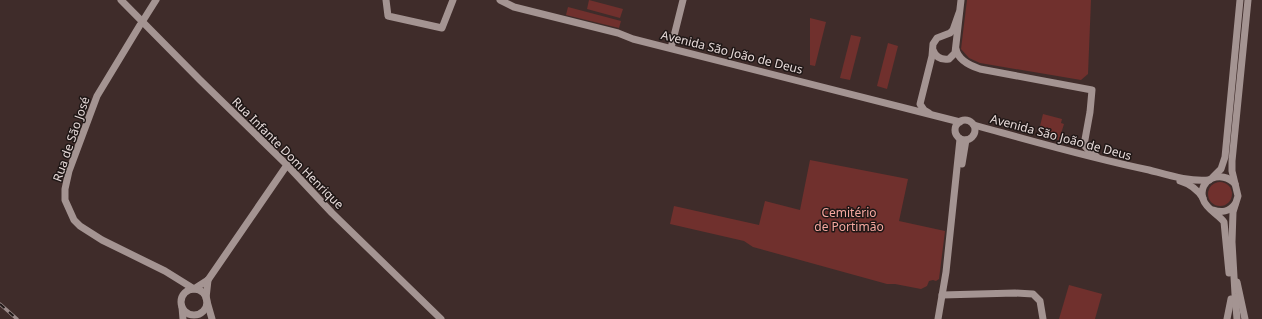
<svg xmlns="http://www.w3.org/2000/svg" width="1262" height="319" font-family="'Noto Sans',sans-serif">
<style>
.green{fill:#70302d}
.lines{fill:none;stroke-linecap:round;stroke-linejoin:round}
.secondary{stroke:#a49492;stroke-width:7}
.rail-casing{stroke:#9a8a89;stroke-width:3.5}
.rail{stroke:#1f1716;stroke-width:2;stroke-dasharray:6;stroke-linecap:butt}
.labels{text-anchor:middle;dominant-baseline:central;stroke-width:3;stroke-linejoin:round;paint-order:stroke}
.street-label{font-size:12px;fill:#e8dbda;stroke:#1f1716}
.park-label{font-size:12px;fill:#f5a8a0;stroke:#1f1716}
</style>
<rect width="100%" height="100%" fill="#3f2c2a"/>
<!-- green -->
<g class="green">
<path d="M 589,0 L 623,9 L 620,18 L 587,9 Z"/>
<path d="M 967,0 L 1091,0 L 1088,74 L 1081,80 L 980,63 L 969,58 L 961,49 Z"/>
<path d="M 568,7 L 621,21 L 619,28 L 566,15 Z"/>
<path d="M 810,18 L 826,22 L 815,66 L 810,65 Z"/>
<path d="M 851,35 L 861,37 L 850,80 L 840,78 Z"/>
<path d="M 888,43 L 898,46 L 887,89 L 877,86 Z"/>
<path d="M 1043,114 L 1062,119 L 1061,123 L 1064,124 L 1059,140 L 1038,134 Z"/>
<path d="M 810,160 L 908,179 L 899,221 L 945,231 L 939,279 L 936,281 L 933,280 L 929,281 L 927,286 L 921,289 L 895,284 L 887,284 L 753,247 L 744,241 L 670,224 L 674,206 L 759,225 L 765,201 L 800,210 Z"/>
<circle cx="1220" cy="194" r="12"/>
<path d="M 1069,285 L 1102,294 L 1095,319 L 1059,319 Z"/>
</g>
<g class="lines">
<!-- secondary -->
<g class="secondary">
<path d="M 121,0 L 200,80 L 287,165 L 332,213 L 441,319"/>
<path d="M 386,0 L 388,16 L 442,28 L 453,0"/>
<path d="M 500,0 L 514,7 L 618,33 L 633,39 L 960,122"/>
<path d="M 144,19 L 156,0"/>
<path d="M 140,25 L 97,96 L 69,171 L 65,189 L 65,200 L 74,220 L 80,226 L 102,240 L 165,271 L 194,289 L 208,280 L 287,165"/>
<path d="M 671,48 L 683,0"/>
<path d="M 956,49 C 958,60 971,66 980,69 L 1092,90 L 1090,112 L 1084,145 L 1091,153 L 1097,157"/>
<path d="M 933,50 C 936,58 942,60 949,59 L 955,53 L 961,0"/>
<path d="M 929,113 L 924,110 L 920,104 L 932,56 L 933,44 L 937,38 L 950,33 L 953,30 L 959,13"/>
<circle cx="965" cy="130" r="10"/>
<path d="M 974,125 C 1032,141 1090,158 1149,170 C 1168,175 1189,182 1209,180"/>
<path d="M 962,164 L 966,140"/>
<path d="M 1213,177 L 1221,169 L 1225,157 L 1240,0"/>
<path d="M 1180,181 C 1190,184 1197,189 1203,198"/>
<path d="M 1213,210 C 1222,213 1229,212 1235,204"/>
<path d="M 1229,273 L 1224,222 C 1218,214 1206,209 1203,199 C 1197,179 1222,169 1235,184"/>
<path d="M 208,280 L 206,298 L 212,319"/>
<path d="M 1237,282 L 1245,319"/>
<circle cx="194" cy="302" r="13"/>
<path d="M 942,295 L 1015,293 L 1033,294 L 1040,301 L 1043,319"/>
<path d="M 182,307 L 183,319"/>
<path d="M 938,319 L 946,272 L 960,139"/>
<path d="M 1227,319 L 1231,299"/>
<path d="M 1237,319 L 1235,294 L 1232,242 L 1233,212 L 1238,196 L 1232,171 L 1232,161 L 1248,0"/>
</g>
<defs>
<path id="rail" d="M 0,304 L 17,319"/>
</defs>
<!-- rail casing -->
<use href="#rail" class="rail-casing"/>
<!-- rail -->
<use href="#rail" class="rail"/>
</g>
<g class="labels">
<!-- street labels -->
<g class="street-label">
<text transform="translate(732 52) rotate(14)">Avenida São João de Deus</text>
<text transform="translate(1061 137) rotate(15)">Avenida São João de Deus</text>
<text transform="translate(71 139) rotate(-71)">Rua de São José</text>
<text transform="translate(288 153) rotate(45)">Rua Infante Dom Henrique</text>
</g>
<!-- park labels -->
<g class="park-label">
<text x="849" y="212">Cemitério<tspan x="849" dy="14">de Portimão</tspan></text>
</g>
</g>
</svg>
